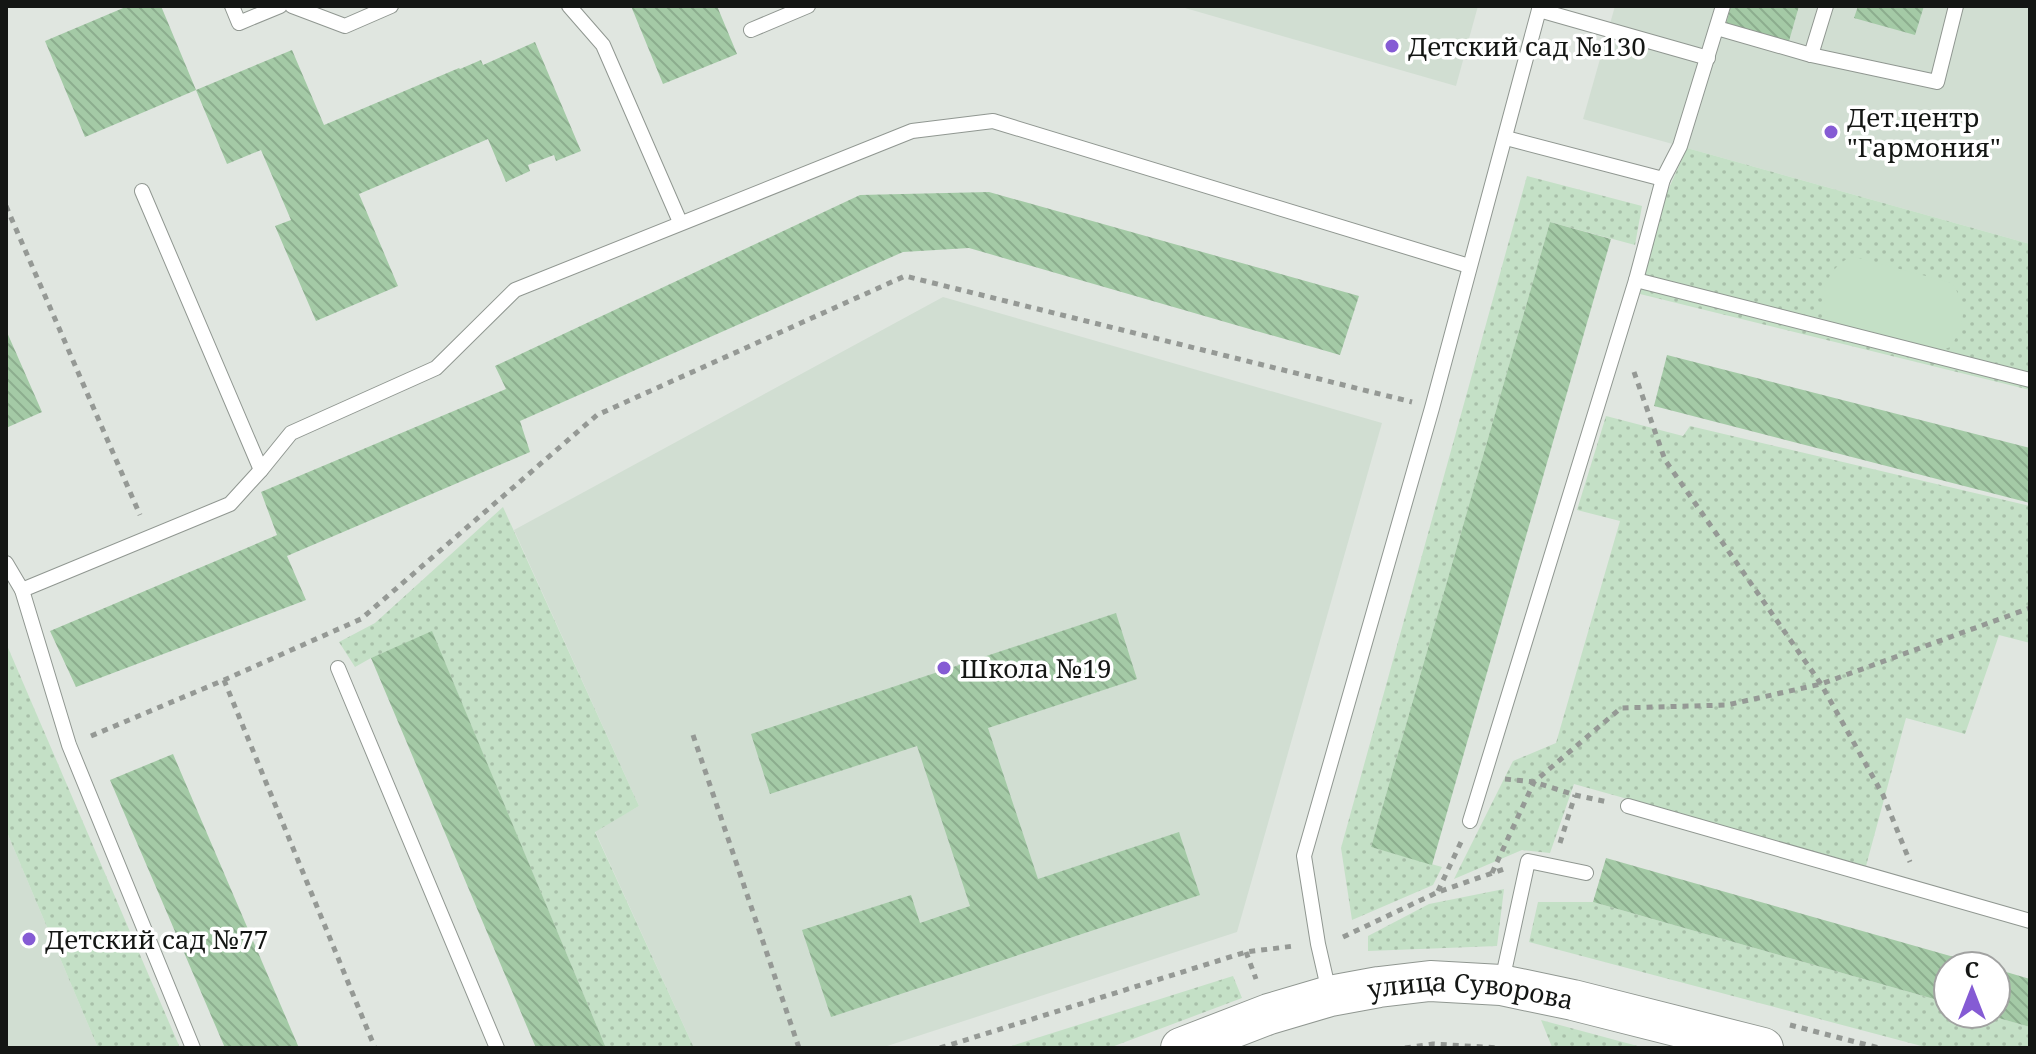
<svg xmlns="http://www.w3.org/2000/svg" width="2036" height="1054" font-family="'Noto Serif',serif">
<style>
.built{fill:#d1ded2}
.grass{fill:url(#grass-dots)}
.pitch{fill:#c4e0c6}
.building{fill:url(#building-back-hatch)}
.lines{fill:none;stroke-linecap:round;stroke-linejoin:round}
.service-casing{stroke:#909791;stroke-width:16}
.secondary-casing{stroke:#909791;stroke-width:42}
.path{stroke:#959995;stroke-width:5;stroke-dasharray:6 6;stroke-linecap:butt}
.service{stroke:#fff;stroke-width:14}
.secondary{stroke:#fff;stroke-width:40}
.poi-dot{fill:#855bd4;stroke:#fff;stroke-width:3}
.labels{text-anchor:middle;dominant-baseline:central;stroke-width:7;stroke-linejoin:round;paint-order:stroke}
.poi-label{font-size:26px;fill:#141614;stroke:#fff;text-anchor:start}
.street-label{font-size:26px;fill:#141614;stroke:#fff}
</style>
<defs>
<pattern id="grass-dots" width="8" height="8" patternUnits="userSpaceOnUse" patternTransform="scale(2)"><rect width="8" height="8" fill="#c4e0c6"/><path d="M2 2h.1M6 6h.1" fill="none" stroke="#a8bfa9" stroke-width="1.8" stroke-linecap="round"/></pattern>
<pattern id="building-back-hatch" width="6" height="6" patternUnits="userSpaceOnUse" patternTransform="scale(2)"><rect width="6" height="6" fill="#a4caa6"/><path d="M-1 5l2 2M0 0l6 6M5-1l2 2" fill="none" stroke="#8cad8e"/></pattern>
</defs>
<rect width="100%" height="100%" fill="#e0e6e0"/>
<!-- built -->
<g class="built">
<path d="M 1178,6 L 1478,6 L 1456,86 Z"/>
<path d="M 1615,6 L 2030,6 L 2030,244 L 1583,119 Z"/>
<path d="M 943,297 L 1382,423 L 1237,932 L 881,1048 L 694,1048 L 595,831 L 639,806 L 514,530 Z"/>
<path d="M 6,830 L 98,1048 L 6,1048 Z"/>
</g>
<!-- grass -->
<g class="grass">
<path d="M 1687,148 L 2030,244 L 2030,390 L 1640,294 L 1664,199 Z"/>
<path d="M 1527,176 L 1642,206 L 1635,245 L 1550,222 L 1371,847 L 1442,867 L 1433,885 L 1352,920 L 1341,848 Z"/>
<path d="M 1606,416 L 1683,436 L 1690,426 L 2030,506 L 2030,643 L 1999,635 L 1965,734 L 1906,718 L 1866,866 L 1574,784 L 1550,853 L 1522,850 L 1454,879 L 1513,761 L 1556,743 L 1620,521 L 1577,510 Z"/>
<path d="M 503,507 L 639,806 L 595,832 L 694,1048 L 606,1048 L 432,632 L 371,658 L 355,667 L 339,642 L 375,623 Z"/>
<path d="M 6,643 L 180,1048 L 98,1048 L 6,830 Z"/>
<path d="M 1504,889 L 1497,946 L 1368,951 L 1368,936 L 1429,904 Z"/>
<path d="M 1538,902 L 1593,902 L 1948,1003 L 1948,1014 L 1985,1014 L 2030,1027 L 2030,1048 L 1929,1048 L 1529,942 Z"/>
<path d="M 1233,976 L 1242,998 L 1109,1048 L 1005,1048 Z"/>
<path d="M 1541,1020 L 1645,1048 L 1556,1048 L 1552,1047 Z"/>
</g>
<!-- pitch -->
<path class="pitch" d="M 1851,256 L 1952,283 C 1968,308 1965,321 1951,347 L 1930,353 L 1832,326 C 1817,296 1822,274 1851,256 Z"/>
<!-- building -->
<g class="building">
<path d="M 128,6 L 161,6 L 196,90 L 85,137 L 45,41 Z"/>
<path d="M 631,6 L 717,6 L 737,54 L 663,84 Z"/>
<path d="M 1731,6 L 1799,6 L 1789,41 L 1726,24 Z"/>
<path d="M 1858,6 L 1924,6 L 1915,35 L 1854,18 Z"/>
<path d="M 535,42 L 581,151 L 556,161 L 554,155 L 528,165 L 530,171 L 506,182 L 488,139 L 359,194 L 398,286 L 316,321 L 275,226 L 291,220 L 261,150 L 227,164 L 196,90 L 292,50 L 324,125 L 459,68 L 460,69 L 481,60 L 483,65 Z"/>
<path d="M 989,192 L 1359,296 L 1340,355 L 969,248 L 903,252 L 520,421 L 530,452 L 287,556 L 306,600 L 76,687 L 50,631 L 277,535 L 261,492 L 506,389 L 495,366 L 860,195 Z"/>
<path d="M 1550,222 L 1611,239 L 1432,865 L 1371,847 Z"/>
<path d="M 6,330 L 42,412 L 6,428 Z"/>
<path d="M 1667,355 L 2030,448 L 2030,503 L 1654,406 Z"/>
<path d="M 1116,613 L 1137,679 L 988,728 L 1038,879 L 1179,832 L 1200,895 L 831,1017 L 802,930 L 911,895 L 920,923 L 970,906 L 917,746 L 770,794 L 751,734 Z"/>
<path d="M 432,631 L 606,1048 L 536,1048 L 371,658 Z"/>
<path d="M 173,754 L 299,1048 L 225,1048 L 110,780 Z"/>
<path d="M 1606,858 L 1982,965 L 1982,966 L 1948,966 L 1948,1003 L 1593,902 Z"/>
<path d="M 1996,969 L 2030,979 L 2030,1027 L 1988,1015 L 1996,1014 Z"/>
</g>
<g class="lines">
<defs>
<g id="service">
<path d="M 232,6 L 239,23 L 280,6"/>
<path d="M 292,6 L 345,26 L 391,6"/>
<path d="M 569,6 L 603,45 L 680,222"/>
<path d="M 1539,10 L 1708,58"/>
<path d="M 1717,28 L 1811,55 L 1937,82 L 1956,6"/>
<path d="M 751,30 L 808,6"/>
<path d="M 1811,55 L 1826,6"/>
<path d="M 1506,138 L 1663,179 L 1636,280 L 2030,380"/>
<path d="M 1663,179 L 1680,146 L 1723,6"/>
<path d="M 142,191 L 261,470"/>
<path d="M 6,563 L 22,590 L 69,745 L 193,1048"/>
<path d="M 22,590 L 230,504 L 261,470 L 291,433 L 436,368 L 515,290 L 912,131 L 993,121 L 1469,266"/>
<path d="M 338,668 L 497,1048"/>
<path d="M 1628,806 L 2030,921"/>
<path d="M 1470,821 L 1636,280"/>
<path d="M 1502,981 L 1528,861 L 1586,873"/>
<path d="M 1329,992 L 1318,944 L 1304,856 L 1432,408 L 1540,6"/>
</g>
<g id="secondary">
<path id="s1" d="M 1181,1048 L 1269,1014 L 1330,996 L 1379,987 L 1430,981 L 1501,985 L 1573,1000 L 1763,1048"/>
</g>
</defs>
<!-- service casing -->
<use href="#service" class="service-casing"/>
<!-- secondary casing -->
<use href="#secondary" class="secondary-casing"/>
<!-- path -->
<g class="path">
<path d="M 6,206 L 140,515"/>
<path d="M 1634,372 L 1665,460 L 1821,684 L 1883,795 L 1910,862"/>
<path d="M 224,680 L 375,1048"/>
<path d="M 693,735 L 799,1048"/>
<path d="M 91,736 L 224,680 L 361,619 L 597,415 L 905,276 L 1412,402"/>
<path d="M 1505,779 L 1534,782 L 1575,795 L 1608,802"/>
<path d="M 1560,843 L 1575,795"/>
<path d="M 1492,873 L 1534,782 L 1621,708 L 1727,705 L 1821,684 L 2030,608"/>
<path d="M 1438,891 L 1461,842"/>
<path d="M 1343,937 L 1438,892 L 1504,869"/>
<path d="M 1246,952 L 1256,979"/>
<path d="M 1790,1025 L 1879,1048"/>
<path d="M 940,1048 L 1246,952 L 1294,946"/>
<path d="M 1405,1048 L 1433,1044 L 1500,1048"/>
</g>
<!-- service -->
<use href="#service" class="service"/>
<!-- secondary -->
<use href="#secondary" class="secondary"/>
</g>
<!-- markers -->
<g class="poi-dot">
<circle cx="1392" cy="46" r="8"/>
<circle cx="1831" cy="132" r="8"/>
<circle cx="944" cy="668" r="8"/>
<circle cx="29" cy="939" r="8"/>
</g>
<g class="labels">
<!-- poi labels -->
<g class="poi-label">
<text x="1408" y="46">Детский сад №130</text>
<text x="1847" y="117">Дет.центр<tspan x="1847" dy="30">"Гармония"</tspan></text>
<text x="960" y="668">Школа №19</text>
<text x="45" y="939">Детский сад №77</text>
</g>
<!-- street labels -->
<g class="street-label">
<text stroke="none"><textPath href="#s1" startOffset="300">улица Суворова</textPath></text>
</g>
</g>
<!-- border -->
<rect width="2036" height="1054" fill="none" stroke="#141614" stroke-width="16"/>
<!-- north arrow -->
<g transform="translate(1972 990)"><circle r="38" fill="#ffffff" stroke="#a1a2a1" stroke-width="2"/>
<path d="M0-6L14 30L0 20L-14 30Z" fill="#855bd4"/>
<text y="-12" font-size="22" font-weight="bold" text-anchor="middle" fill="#141614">С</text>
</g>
</svg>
